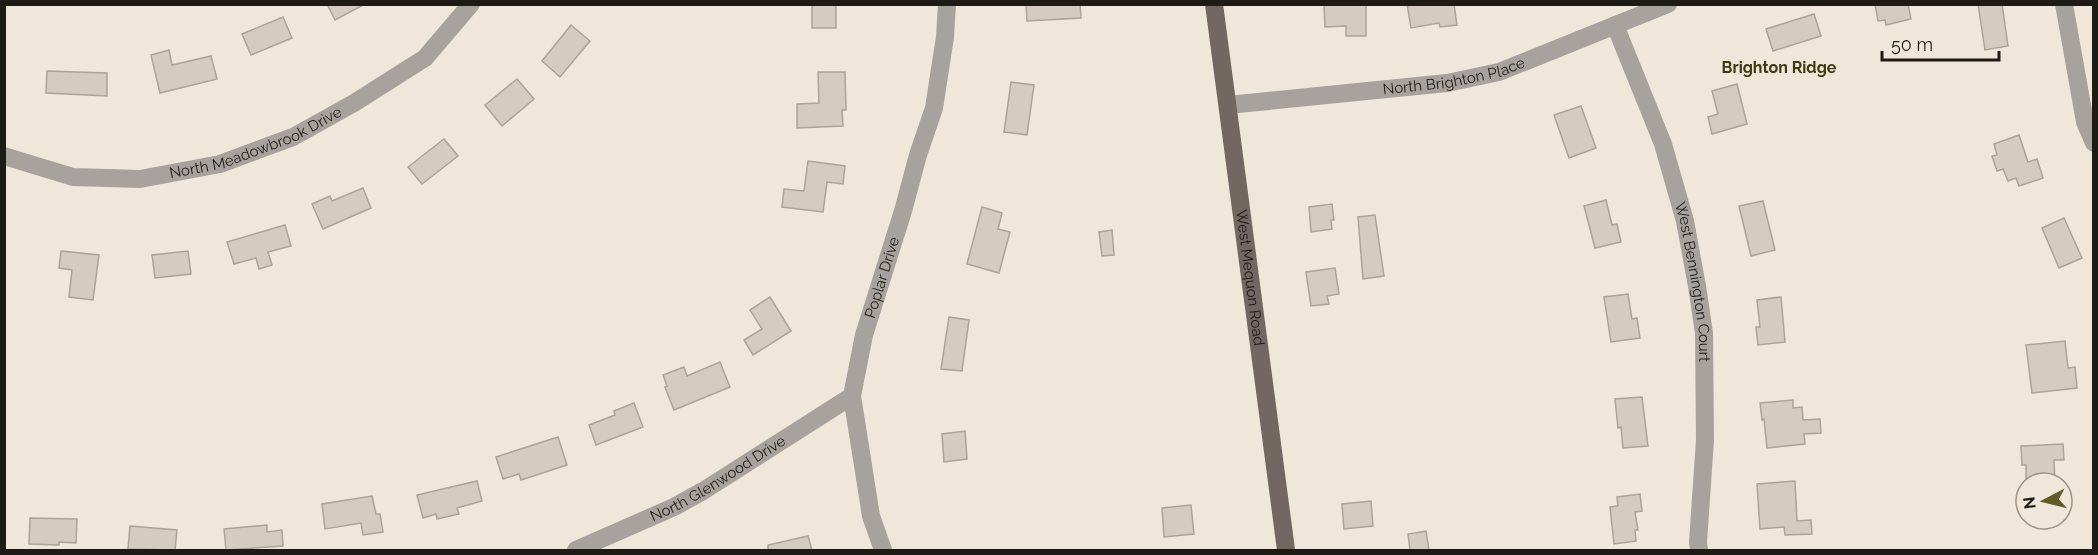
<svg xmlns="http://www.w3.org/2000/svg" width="2098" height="555" font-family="Raleway,sans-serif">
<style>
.building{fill:#d3ccbf;stroke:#aba498;stroke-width:1.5}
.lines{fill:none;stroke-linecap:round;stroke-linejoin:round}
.street{stroke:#a8a29e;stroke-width:18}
.primary{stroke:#726861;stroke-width:18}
.labels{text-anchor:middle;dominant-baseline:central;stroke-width:6;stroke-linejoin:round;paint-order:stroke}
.street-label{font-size:15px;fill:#1e1b16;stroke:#eee7da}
.neighbourhood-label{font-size:16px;font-weight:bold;fill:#3f3a10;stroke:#eee7da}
</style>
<rect width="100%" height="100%" fill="#eee7da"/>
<!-- building -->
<g class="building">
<path d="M 327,4 L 365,4 L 335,20 Z"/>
<rect x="812" y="4" width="24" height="24"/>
<path d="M 1026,4 L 1080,4 L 1081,18 L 1027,21 Z"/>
<path d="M 1324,4 L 1366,4 L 1366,36 L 1346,36 L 1346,26 L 1325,27 Z"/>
<path d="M 1407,4 L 1454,4 L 1457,25 L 1440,27 L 1439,23 L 1411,28 Z"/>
<path d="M 1875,4 L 1908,4 L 1911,19 L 1886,25 L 1885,20 L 1878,21 Z"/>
<path d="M 1978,4 L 2002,4 L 2008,46 L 1985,50 Z"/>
<path d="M 1814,14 L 1821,36 L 1773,51 L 1766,29 Z"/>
<path d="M 283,17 L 292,38 L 251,55 L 242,34 Z"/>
<path d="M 571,25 L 590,41 L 560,77 L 542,61 Z"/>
<path d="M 169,50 L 172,65 L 211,56 L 217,79 L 160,93 L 151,55 Z"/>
<path d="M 47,71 L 107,73 L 107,96 L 46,93 Z"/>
<path d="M 818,72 L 845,72 L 846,110 L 842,110 L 843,126 L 797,128 L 797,104 L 819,103 Z"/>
<path d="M 517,79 L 534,99 L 502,126 L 485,105 Z"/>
<path d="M 1011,82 L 1034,85 L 1027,135 L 1004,132 Z"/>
<path d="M 1737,84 L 1747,124 L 1712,134 L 1708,117 L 1718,114 L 1712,91 Z"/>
<path d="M 1581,106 L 1596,148 L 1569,158 L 1554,115 Z"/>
<path d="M 2019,135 L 2028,162 L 2037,159 L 2043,178 L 2019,186 L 2016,178 L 2008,181 L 2003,169 L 1997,171 L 1992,156 L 1997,155 L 1994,144 Z"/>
<path d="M 444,139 L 458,156 L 422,184 L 408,167 Z"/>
<path d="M 808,161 L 845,166 L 843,184 L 827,182 L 823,212 L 782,207 L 784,189 L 804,191 Z"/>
<path d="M 363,188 L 371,208 L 323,229 L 312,204 L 330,196 L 332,201 Z"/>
<path d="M 1606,200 L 1612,225 L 1617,224 L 1621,242 L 1595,248 L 1584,206 Z"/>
<path d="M 1763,201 L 1775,250 L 1751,256 L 1739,206 Z"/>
<path d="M 1332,204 L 1334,220 L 1331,220 L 1332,229 L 1311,232 L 1309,207 Z"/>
<path d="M 982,207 L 1002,213 L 998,229 L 1010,232 L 999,273 L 967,264 Z"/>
<path d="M 1375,215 L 1384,276 L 1363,279 L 1358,217 Z"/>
<path d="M 2064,218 L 2082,258 L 2059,268 L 2042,228 Z"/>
<path d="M 285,225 L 291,246 L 268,252 L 272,265 L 259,269 L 256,258 L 234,264 L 227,242 Z"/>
<path d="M 1112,230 L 1114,255 L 1102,256 L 1099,232 Z"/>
<path d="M 61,251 L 99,255 L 93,300 L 69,297 L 72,270 L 59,268 Z"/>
<path d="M 188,251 L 191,274 L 155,278 L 152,255 Z"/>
<path d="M 1335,268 L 1339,294 L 1327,296 L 1329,304 L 1311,306 L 1306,272 Z"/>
<path d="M 1628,294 L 1632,319 L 1637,318 L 1640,338 L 1611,342 L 1604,297 Z"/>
<path d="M 770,297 L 791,331 L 753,355 L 744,340 L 762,329 L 750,310 Z"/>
<path d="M 1781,297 L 1785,342 L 1758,345 L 1756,327 L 1760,327 L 1757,300 Z"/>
<path d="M 949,317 L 969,320 L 962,371 L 941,369 Z"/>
<path d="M 2065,341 L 2068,368 L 2075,367 L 2077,388 L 2032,393 L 2026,345 Z"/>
<path d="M 720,362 L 730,387 L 674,410 L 665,387 L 667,386 L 663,375 L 684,367 L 687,376 Z"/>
<path d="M 1642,397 L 1648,446 L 1623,448 L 1621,427 L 1618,428 L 1615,399 Z"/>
<path d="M 1793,400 L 1793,408 L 1802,407 L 1803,420 L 1820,419 L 1821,433 L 1804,434 L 1805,444 L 1767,448 L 1764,419 L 1762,420 L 1760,403 Z"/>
<path d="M 634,403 L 643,427 L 596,445 L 589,425 L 615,415 L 614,411 Z"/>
<path d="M 965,431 L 967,459 L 944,462 L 942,434 Z"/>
<path d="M 558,437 L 567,465 L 521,480 L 519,474 L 503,479 L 496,457 Z"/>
<path d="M 2063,444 L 2064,460 L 2054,460 L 2055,483 L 2026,483 L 2026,465 L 2022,465 L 2021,446 Z"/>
<path d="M 477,481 L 482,501 L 457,508 L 459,514 L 437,519 L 436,514 L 423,518 L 417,495 Z"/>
<path d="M 1795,481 L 1797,521 L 1811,520 L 1812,534 L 1785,535 L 1784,527 L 1760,529 L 1757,484 Z"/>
<path d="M 1640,494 L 1642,511 L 1635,512 L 1638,530 L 1635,530 L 1636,541 L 1614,544 L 1610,507 L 1618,506 L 1617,497 Z"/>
<path d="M 372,496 L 376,514 L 380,514 L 383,532 L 363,535 L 361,523 L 325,529 L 322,504 Z"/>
<path d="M 1371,501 L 1373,526 L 1344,529 L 1342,504 Z"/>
<path d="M 1191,505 L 1194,534 L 1164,537 L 1162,508 Z"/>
<path d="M 30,518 L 77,519 L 76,543 L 59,542 L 59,545 L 29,544 Z"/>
<path d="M 267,525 L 267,532 L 282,530 L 283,546 L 226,550 L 224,529 Z"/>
<path d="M 130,526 L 177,530 L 175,550 L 128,549 Z"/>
<path d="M 1426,531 L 1429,550 L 1410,550 L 1408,534 Z"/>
<path d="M 808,536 L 812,550 L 768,550 L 768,545 Z"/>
</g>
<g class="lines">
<!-- street -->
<g class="street">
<path d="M 2064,4 L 2085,122 L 2094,143"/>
<path id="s1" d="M 1615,25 L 1663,144 L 1685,221 L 1697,286 L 1704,333 L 1705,440 L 1698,542 L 1699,550"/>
<path id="s2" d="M 1228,105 L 1447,83 L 1499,72 L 1668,4"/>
<path id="s3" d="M 4,156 L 73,177 L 140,179 L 220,164 L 293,137 L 354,103 L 425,58 L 471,4"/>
<path id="s4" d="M 576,550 L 674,507 L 703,491 L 852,396"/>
<path id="s5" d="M 883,550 L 871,516 L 852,396 L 864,335 L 903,211 L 918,155 L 934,108 L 945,37 L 947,4"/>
</g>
<!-- primary -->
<path class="primary" id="s6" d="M 1214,4 L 1286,550"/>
</g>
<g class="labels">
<!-- street labels -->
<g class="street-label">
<text stroke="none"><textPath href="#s2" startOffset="228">North Brighton Place</textPath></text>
<text stroke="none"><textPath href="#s3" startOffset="261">North Meadowbrook Drive</textPath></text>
<text stroke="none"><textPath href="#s5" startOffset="280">Poplar Drive</textPath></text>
<text stroke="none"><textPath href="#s6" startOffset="276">West Mequon Road</textPath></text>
<text stroke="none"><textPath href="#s1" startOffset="270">West Bennington Court</textPath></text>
<text stroke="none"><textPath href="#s4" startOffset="159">North Glenwood Drive</textPath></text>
</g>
<!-- neighbourhood labels -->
<g class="neighbourhood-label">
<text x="1779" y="67">Brighton Ridge</text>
</g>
</g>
<!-- border -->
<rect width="2098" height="555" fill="none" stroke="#1e1b16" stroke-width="12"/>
<!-- north arrow -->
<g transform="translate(2044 501) rotate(263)"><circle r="28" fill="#eee7da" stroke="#9b958c" stroke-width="1.5"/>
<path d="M0-4.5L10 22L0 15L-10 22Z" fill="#615b27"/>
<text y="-9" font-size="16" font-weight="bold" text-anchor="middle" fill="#1e1b16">N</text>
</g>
<!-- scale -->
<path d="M1882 51v9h117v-9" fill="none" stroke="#1e1b16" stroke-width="3"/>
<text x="1891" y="51" font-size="18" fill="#1e1b16" stroke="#eee7da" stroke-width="4.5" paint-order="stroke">50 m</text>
</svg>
